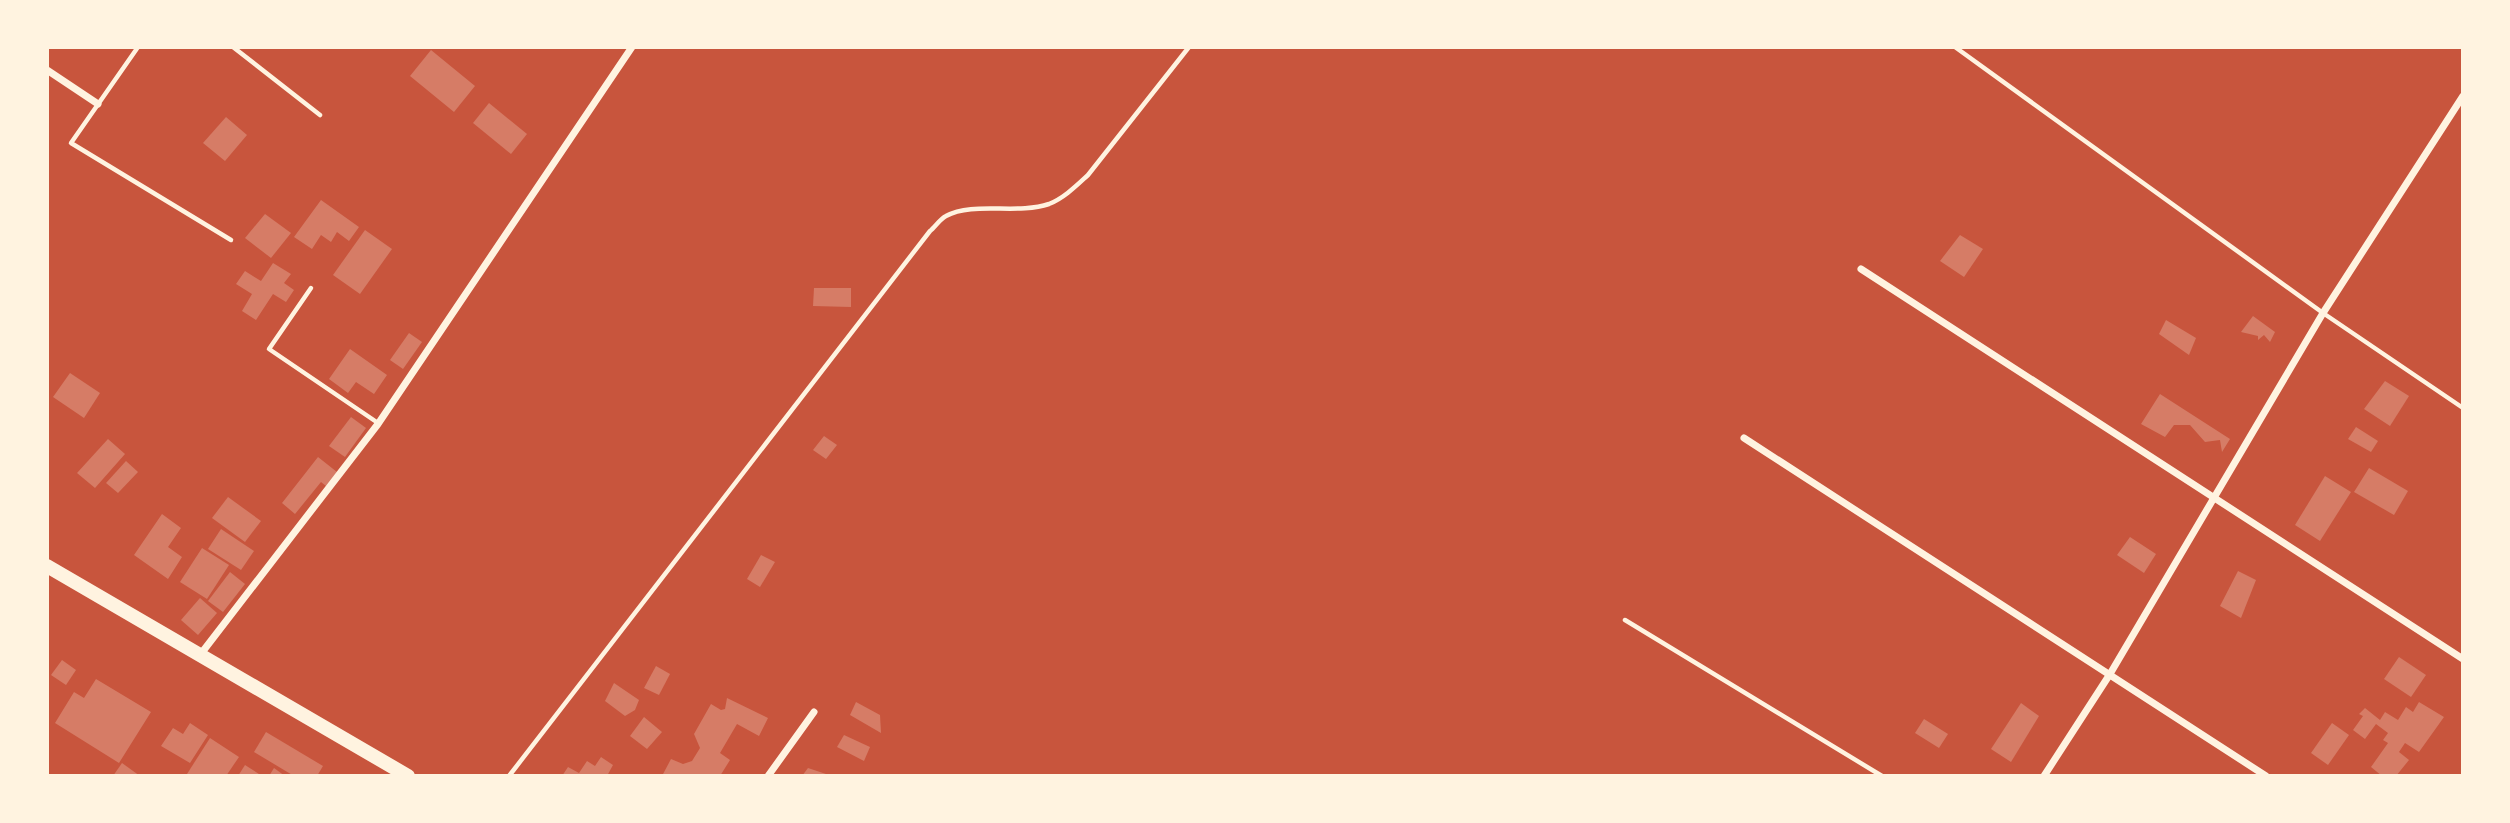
<svg xmlns="http://www.w3.org/2000/svg" width="2510" height="823" font-family="Raleway,sans-serif">
<style>
.building{fill:#d67c66}
.lines{fill:none;stroke-linecap:round;stroke-linejoin:round}
.service{stroke:#fff3e0;stroke-width:4.5}
.minor{stroke:#fff3e0;stroke-width:7}
.primary{stroke:#fff3e0;stroke-width:14}
</style>
<rect width="100%" height="100%" fill="#c8553d"/>
<!-- building -->
<g class="building">
<path d="M 431,50 L 475,86 L 454,112 L 410,76 Z"/>
<path d="M 489,103 L 527,134 L 511,154 L 473,123 Z"/>
<path d="M 226,117 L 247,135 L 225,161 L 203,143 Z"/>
<path d="M 321,200 L 359,227 L 349,241 L 337,232 L 331,242 L 321,235 L 312,249 L 294,237 Z"/>
<path d="M 265,214 L 291,233 L 271,258 L 245,238 Z"/>
<path d="M 365,230 L 392,249 L 360,294 L 333,275 Z"/>
<path d="M 1960,235 L 1983,249 L 1964,277 L 1940,261 Z"/>
<path d="M 273,263 L 291,274 L 284,283 L 294,290 L 286,302 L 273,294 L 256,320 L 242,311 L 252,294 L 236,284 L 245,271 L 261,281 Z"/>
<path d="M 814,288 L 851,288 L 851,307 L 813,306 Z"/>
<path d="M 2253,316 L 2275,332 L 2270,342 L 2264,335 L 2258,340 L 2258,336 L 2241,332 Z"/>
<path d="M 2166,320 L 2196,338 L 2189,355 L 2159,334 Z"/>
<path d="M 409,333 L 422,342 L 403,369 L 390,360 Z"/>
<path d="M 350,349 L 387,375 L 374,394 L 356,382 L 348,393 L 329,379 Z"/>
<path d="M 70,373 L 100,393 L 84,418 L 53,397 Z"/>
<path d="M 2385,381 L 2409,396 L 2390,426 L 2364,409 Z"/>
<path d="M 2160,394 L 2230,439 L 2222,452 L 2220,440 L 2205,442 L 2190,425 L 2174,425 L 2165,437 L 2141,424 Z"/>
<path d="M 351,417 L 366,428 L 345,457 L 329,446 Z"/>
<path d="M 2356,427 L 2378,441 L 2371,452 L 2348,439 Z"/>
<path d="M 824,436 L 837,445 L 826,459 L 813,450 Z"/>
<path d="M 108,439 L 125,454 L 95,488 L 77,473 Z"/>
<path d="M 318,457 L 337,472 L 326,486 L 321,482 L 295,514 L 282,503 Z"/>
<path d="M 126,461 L 138,472 L 118,493 L 106,483 Z"/>
<path d="M 2369,468 L 2408,491 L 2394,515 L 2354,492 Z"/>
<path d="M 2325,476 L 2351,492 L 2320,541 L 2295,525 Z"/>
<path d="M 228,497 L 261,521 L 245,542 L 212,518 Z"/>
<path d="M 162,514 L 181,528 L 168,547 L 182,557 L 168,579 L 134,555 Z"/>
<path d="M 221,529 L 254,551 L 241,570 L 208,549 Z"/>
<path d="M 2130,537 L 2156,554 L 2144,573 L 2117,555 Z"/>
<path d="M 202,548 L 229,565 L 207,599 L 180,582 Z"/>
<path d="M 761,555 L 775,562 L 760,587 L 747,579 Z"/>
<path d="M 2238,571 L 2256,580 L 2241,618 L 2220,606 Z"/>
<path d="M 230,572 L 245,584 L 223,612 L 208,601 Z"/>
<path d="M 200,598 L 217,613 L 198,635 L 181,620 Z"/>
<path d="M 2399,657 L 2426,675 L 2411,697 L 2384,679 Z"/>
<path d="M 62,660 L 76,670 L 66,685 L 51,675 Z"/>
<path d="M 656,666 L 670,674 L 659,695 L 644,688 Z"/>
<path d="M 96,679 L 151,712 L 119,763 L 55,723 L 74,692 L 84,698 Z"/>
<path d="M 614,683 L 639,700 L 635,710 L 625,716 L 605,701 Z"/>
<path d="M 727,698 L 768,718 L 759,736 L 737,724 L 720,753 L 730,760 L 720,776 L 662,776 L 671,759 L 683,764 L 692,761 L 700,748 L 694,734 L 711,704 L 721,710 L 725,709 Z"/>
<path d="M 856,702 L 880,715 L 881,733 L 850,715 Z"/>
<path d="M 2419,702 L 2444,717 L 2419,752 L 2405,743 L 2399,752 L 2409,760 L 2396,776 L 2382,776 L 2371,767 L 2388,743 L 2383,740 L 2388,733 L 2376,724 L 2365,739 L 2353,730 L 2363,716 L 2359,714 L 2365,708 L 2380,720 L 2385,712 L 2398,720 L 2406,707 L 2413,712 Z"/>
<path d="M 2021,703 L 2039,716 L 2011,762 L 1991,749 Z"/>
<path d="M 644,717 L 662,732 L 647,749 L 630,736 Z"/>
<path d="M 1924,719 L 1948,734 L 1939,748 L 1915,733 Z"/>
<path d="M 190,723 L 208,735 L 190,763 L 161,746 L 173,728 L 183,734 Z"/>
<path d="M 2332,723 L 2349,735 L 2328,765 L 2311,753 Z"/>
<path d="M 266,732 L 323,766 L 317,776 L 294,776 L 254,752 Z"/>
<path d="M 844,735 L 870,747 L 864,761 L 837,747 Z"/>
<path d="M 210,738 L 239,757 L 226,776 L 190,776 L 187,774 Z"/>
<path d="M 601,757 L 613,765 L 607,776 L 562,776 L 568,767 L 579,773 L 587,761 L 595,766 Z"/>
<path d="M 122,763 L 140,776 L 113,776 Z"/>
<path d="M 245,765 L 262,776 L 238,776 Z"/>
<path d="M 274,768 L 285,776 L 269,776 Z"/>
<path d="M 808,768 L 829,775 L 829,776 L 802,776 Z"/>
</g>
<g class="lines">
<!-- service -->
<g class="service">
<path d="M 138,47 L 71,143 L 231,240"/>
<path d="M 233,47 L 320,115"/>
<path d="M 1955,47 L 2323,313 L 2463,408"/>
<path d="M 311,288 L 269,349 L 378,423"/>
<path d="M 1625,620 L 1882,776"/>
<path d="M 509,776 L 930,231 C 935,227 940,219 946,216 C 973,201 1017,215 1049,204 C 1064,198 1076,186 1088,175 L 1189,47"/>
</g>
<!-- minor -->
<g class="minor">
<path d="M 47,70 L 98,104"/>
<path d="M 1861,269 L 2463,659"/>
<path d="M 1744,438 L 2266,776"/>
<path d="M 200,655 L 378,424 L 632,47"/>
<path d="M 768,776 L 814,712"/>
<path d="M 2044,776 L 2110,674 L 2323,313 L 2463,96"/>
</g>
<!-- primary -->
<path class="primary" d="M 47,566 L 408,776"/>
</g>
<!-- border -->
<rect width="2510" height="823" fill="none" stroke="#fff3e0" stroke-width="98"/>
</svg>
